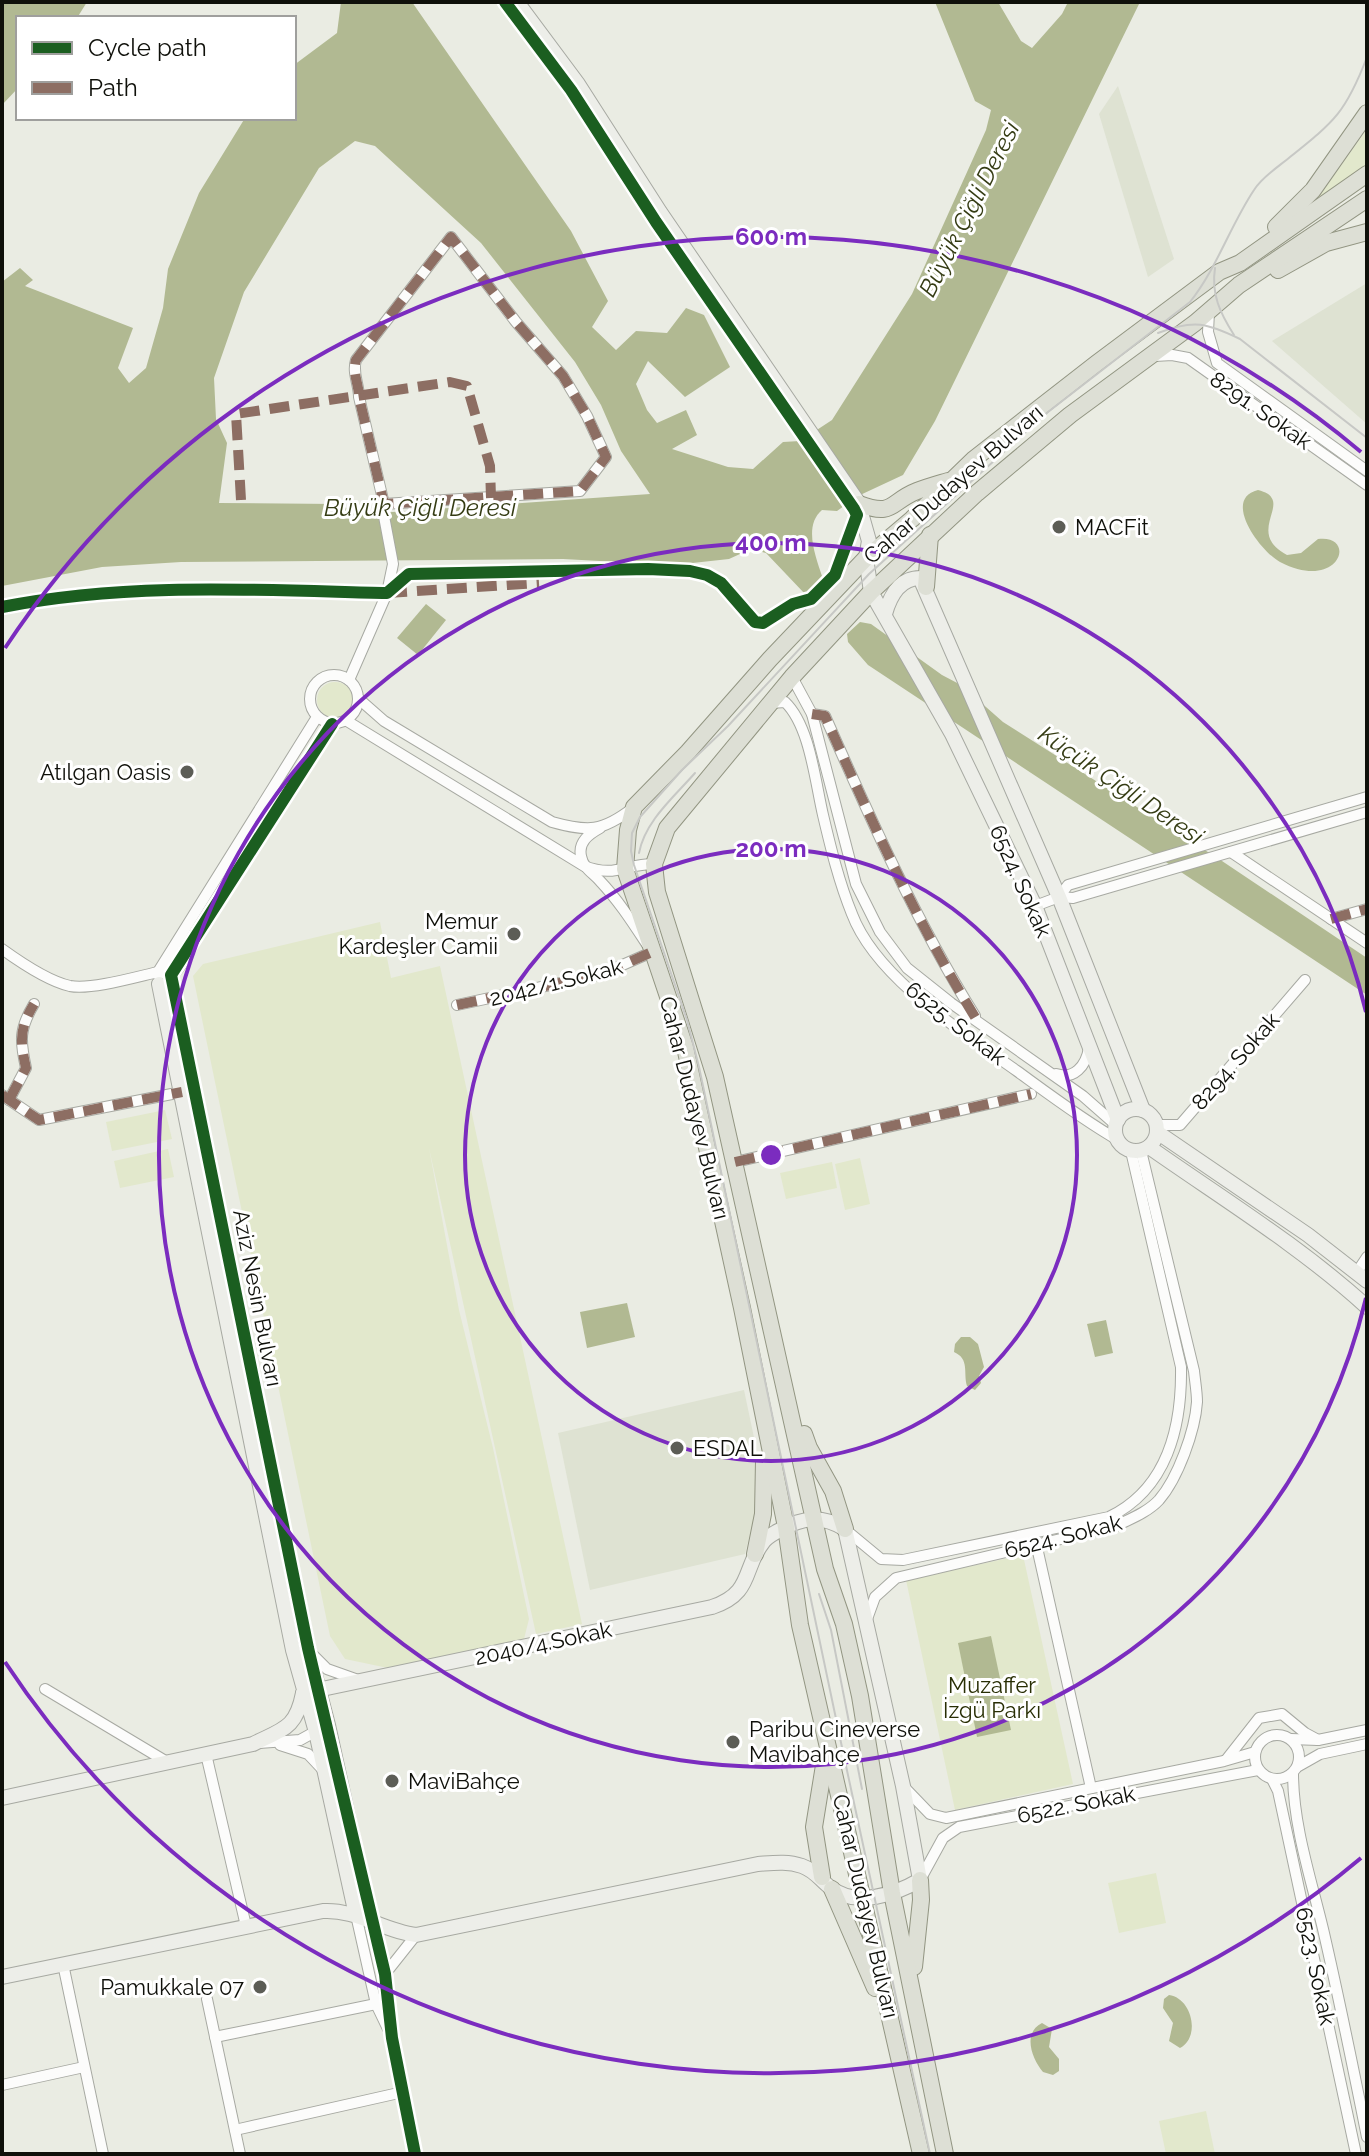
<svg xmlns="http://www.w3.org/2000/svg" width="1369" height="2156" font-family="Raleway,sans-serif">
<style>
.built{fill:#dee2d2}
.green{fill:#e2e8cc}
.water{fill:#b1b992;fill-rule:evenodd}
.lines{fill:none;stroke-linecap:round;stroke-linejoin:round}
.street-casing{stroke:#a7a9a2;stroke-width:12}
.secondary-casing{stroke:#a7a9a2;stroke-width:16}
.primary-casing{stroke:#929582;stroke-width:18}
.street{stroke:#fcfcfb;stroke-width:10}
.secondary{stroke:#edeee9;stroke-width:14}
.primary{stroke:#dddfd5;stroke-width:16}
.tram{stroke:#c7c8c5;stroke-width:2}
.quiet{stroke:#8d6e63;stroke-width:10;stroke-dasharray:20 10;stroke-linecap:butt}
.cycleway-casing{stroke:#fff;stroke-width:17}
.cycleway{stroke:#1b5e20;stroke-width:12}
.ring{fill:none;stroke:#7b2cbf;stroke-width:4}
.poi-dot{fill:#5c5d56;stroke:#fff;stroke-width:3}
.labels{text-anchor:middle;dominant-baseline:central;stroke-width:6;stroke-linejoin:round;paint-order:stroke}
.street-label{font-size:22px;fill:#0f100a;stroke:#fff}
.poi-label{font-size:22px;fill:#0f100a;stroke:#fff;text-anchor:start}
.park-label{font-size:22px;fill:#282e04;stroke:#fff}
.water-label{font-size:24px;font-style:italic;fill:#353c14;stroke:#fff}
.centre{fill:#7b2cbf;stroke:#fff;stroke-width:4}
.ring-label{font-size:24px;text-anchor:middle;font-weight:bold;fill:#7b2cbf;stroke:#fff;stroke-width:6;stroke-linejoin:round;paint-order:stroke}
</style>
<rect width="100%" height="100%" fill="#eaece3"/>
<!-- built -->
<g class="built">
<path d="M 1118,86 L 1174,259 L 1148,277 L 1099,114 Z"/>
<path d="M 1367,283 L 1367,424 L 1272,341 Z"/>
<path d="M 744,1390 L 756,1447 L 755,1514 L 745,1554 L 590,1590 L 558,1433 Z"/>
</g>
<!-- green -->
<g class="green">
<path d="M 1367,129 L 1367,165 L 1318,198 Z"/>
<circle cx="335" cy="700" r="18"/>
<path d="M 380,922 L 391,978 L 440,966 L 582,1624 L 536,1634 L 429,1148 L 459,1310 L 493,1448 L 529,1619 L 524,1639 L 388,1668 L 345,1659 L 330,1636 L 193,976 L 203,964 Z"/>
<path d="M 165,1110 L 172,1139 L 112,1151 L 106,1122 Z"/>
<path d="M 168,1149 L 174,1177 L 120,1188 L 114,1161 Z"/>
<path d="M 860,1158 L 870,1204 L 845,1210 L 835,1164 Z"/>
<path d="M 832,1162 L 837,1188 L 786,1199 L 780,1173 Z"/>
<path d="M 1023,1555 L 1073,1784 L 955,1810 L 906,1580 Z"/>
<path d="M 1156,1873 L 1166,1923 L 1119,1933 L 1108,1883 Z"/>
<path d="M 1206,2111 L 1215,2154 L 1166,2154 L 1159,2121 Z"/>
</g>
<!-- water -->
<g class="water">
<path d="M 2,2 L 87,2 L 77,18 L 18,18 L 18,88 L 2,105 Z"/>
<path d="M 341,2 L 412,2 L 571,231 L 608,301 L 592,327 L 616,350 L 636,331 L 667,333 L 686,308 L 704,315 L 730,367 L 685,397 L 648,361 L 636,384 L 647,410 L 657,423 L 686,410 L 697,435 L 672,449 L 728,467 L 753,469 L 783,442 L 800,441 L 832,420 L 912,294 L 986,130 L 991,110 L 975,101 L 935,2 L 998,2 L 1021,41 L 1032,48 L 1062,14 L 1068,2 L 1140,2 L 935,421 L 903,475 L 858,496 L 837,511 L 822,510 C 803,526 816,557 822,576 L 805,594 L 766,553 L 751,549 L 729,559 L 674,565 L 563,559 L 181,562 L 102,567 L 2,586 L 2,282 L 20,268 L 33,280 L 25,286 L 133,328 L 118,368 L 129,383 L 146,368 L 163,308 L 168,269 L 199,193 L 245,118 L 294,118 L 294,65 L 337,33 ZM 355,141 L 375,146 L 481,243 L 575,362 L 601,405 L 621,451 L 650,494 L 364,514 L 336,504 L 219,503 L 227,443 L 216,419 L 214,378 L 244,292 L 319,168 Z"/>
<path d="M 1258,490 C 1298,500 1242,531 1287,555 L 1301,553 L 1318,539 C 1358,534 1340,593 1280,562 C 1261,552 1221,499 1258,490 Z"/>
<path d="M 426,604 L 446,620 L 418,655 L 397,638 Z"/>
<path d="M 860,622 L 871,624 L 942,675 L 961,685 L 1003,722 L 1222,861 L 1367,958 L 1367,995 L 868,665 L 848,642 L 847,634 Z"/>
<path d="M 627,1303 L 635,1337 L 587,1348 L 580,1312 Z"/>
<path d="M 1106,1320 L 1113,1353 L 1095,1357 L 1087,1324 Z"/>
<path d="M 961,1337 L 970,1337 L 978,1344 L 984,1367 L 979,1376 L 981,1383 L 975,1390 L 967,1386 C 963,1373 970,1359 954,1352 L 955,1344 Z"/>
<path d="M 991,1636 L 1011,1730 L 977,1737 L 958,1643 Z"/>
<path d="M 1169,1995 C 1192,1998 1201,2037 1180,2048 L 1169,2041 L 1173,2023 L 1163,2008 L 1164,1999 Z"/>
<path d="M 1042,2023 L 1052,2029 L 1049,2047 L 1059,2059 L 1059,2071 L 1053,2075 L 1043,2072 C 1032,2059 1022,2033 1042,2023 Z"/>
</g>
<g class="lines">
<defs>
<g id="street">
<path d="M 1209,312 L 1208,332 L 1217,363 L 1367,471"/>
<path d="M 1155,356 L 1172,355 L 1188,358 L 1367,485"/>
<circle cx="334" cy="699" r="24"/>
<path d="M 792,677 L 812,714 L 856,884 L 880,932 L 907,968 L 951,1003 L 1083,1096 L 1116,1125"/>
<path d="M 349,680 L 387,593 L 393,564 L 383,511 L 384,504 L 359,397 C 359,384 352,373 356,360 L 451,237 L 516,322 L 563,376 L 587,416 L 606,457 L 580,491 L 384,504"/>
<path d="M 359,699 L 384,721 L 552,822 C 588,832 602,832 633,808"/>
<path d="M 771,703 L 785,702 C 810,726 815,781 823,815 C 831,849 839,882 852,914 C 876,978 964,1033 1017,1071 C 1050,1095 1083,1120 1118,1140"/>
<path d="M 812,714 L 825,716 C 870,818 916,921 975,1016"/>
<path d="M 347,721 L 584,866 C 616,878 624,864 654,864"/>
<path d="M 1231,852 L 1367,943"/>
<path d="M 1059,897 L 1068,885 L 1367,797"/>
<path d="M 1035,906 L 1059,897 L 1073,898 L 1367,812"/>
<path d="M 1331,919 L 1367,909"/>
<path d="M 2,949 C 20,962 48,981 70,986 C 91,990 136,977 158,972 L 158,975"/>
<path d="M 180,963 L 332,724"/>
<path d="M 171,975 L 158,972 L 317,717"/>
<path d="M 457,1005 L 602,974 L 652,952 C 636,928 620,902 600,881 C 593,873 583,868 581,856 C 578,842 589,834 600,828"/>
<path d="M 1056,1074 C 1074,1080 1086,1066 1089,1048"/>
<path d="M 2,1095 L 39,1120 L 182,1092"/>
<path d="M 9,1100 L 26,1068 C 20,1041 19,1029 34,1004"/>
<path d="M 1156,1125 L 1180,1125 L 1305,980"/>
<path d="M 735,1162 L 1031,1094"/>
<path d="M 1357,1272 L 1367,1257"/>
<path d="M 846,1530 L 881,1559 L 903,1560 L 1109,1517 C 1167,1489 1182,1427 1181,1367 L 1131,1151"/>
<path d="M 1036,1543 L 1091,1788"/>
<path d="M 867,1619 L 875,1597 L 896,1578 L 1116,1526 C 1130,1519 1148,1512 1159,1500 C 1178,1478 1195,1431 1197,1402 C 1197,1392 1195,1381 1194,1371 L 1141,1151"/>
<path d="M 311,1653 L 327,1669 L 358,1680"/>
<path d="M 45,1689 L 167,1762"/>
<circle cx="1277" cy="1757" r="22"/>
<path d="M 1291,1739 L 1318,1740 L 1367,1730"/>
<path d="M 259,1743 L 300,1740 L 320,1729"/>
<path d="M 280,1745 L 308,1754 L 323,1770"/>
<path d="M 206,1754 L 246,1926"/>
<path d="M 1226,1760 L 1259,1718 L 1282,1714 L 1305,1733 L 1318,1740"/>
<path d="M 1297,1767 L 1320,1754 L 1367,1744"/>
<path d="M 1293,1773 C 1293,1825 1311,1879 1323,1929 C 1339,1998 1353,2067 1367,2137"/>
<path d="M 1272,1779 L 1278,1791 L 1356,2154"/>
<path d="M 904,1787 L 930,1814 L 946,1818 L 1224,1761 L 1255,1752"/>
<path d="M 920,1880 L 943,1838 L 959,1827 L 1258,1770"/>
<path d="M 356,1915 L 376,2004 L 388,2029"/>
<path d="M 371,1921 L 385,1974 L 392,2038 L 415,2154"/>
<path d="M 63,1964 L 103,2154"/>
<path d="M 385,1974 L 416,1935"/>
<path d="M 207,1999 L 240,2154"/>
<path d="M 215,2037 L 376,2004"/>
<path d="M 2,2085 L 84,2067"/>
<path d="M 235,2130 L 403,2092"/>
</g>
<g id="secondary">
<path d="M 517,2 L 578,84 L 660,212 L 858,502 L 869,541 L 866,558 L 871,592 L 952,734 L 1035,906 L 1118,1120"/>
<path d="M 885,614 C 890,596 900,578 920,578 L 1059,897 L 1143,1110"/>
<path d="M 180,963 L 171,975 L 186,1054 L 308,1648 L 328,1725 L 371,1921"/>
<path d="M 159,984 L 293,1650 L 316,1732 L 356,1915"/>
<circle cx="1136" cy="1130" r="21"/>
<path d="M 1157,1132 L 1308,1235 L 1367,1281"/>
<path d="M 1149,1147 C 1223,1199 1300,1246 1367,1307"/>
<path d="M 2,1798 L 253,1744 C 283,1729 296,1729 303,1693"/>
<path d="M 2,1977 L 323,1911 C 356,1909 383,1931 416,1935 L 758,1864 C 773,1863 787,1861 802,1866 C 816,1871 820,1880 831,1888 C 856,1908 896,1894 920,1880 L 903,1786 L 845,1529 C 822,1515 803,1517 780,1530 C 774,1533 768,1536 764,1541 C 742,1568 754,1593 712,1607 L 303,1693"/>
</g>
<g id="primary">
<path d="M 1276,227 L 1313,190 L 1367,113"/>
<path d="M 1278,270 L 1326,243 L 1367,232"/>
<path d="M 859,504 C 895,517 889,502 917,491 C 927,487 938,484 948,481"/>
<path d="M 926,587 L 930,535"/>
<path d="M 804,1434 L 809,1448 L 833,1491 L 845,1529"/>
<path d="M 755,1554 L 763,1514 L 764,1461"/>
<path d="M 822,1877 L 814,1827 L 826,1753"/>
<path d="M 832,1889 L 875,1988"/>
<path d="M 914,1967 L 921,1900 L 920,1880"/>
<path d="M 921,2154 L 800,1625 L 786,1527 L 742,1308 L 685,1047 L 625,869 L 628,830 L 634,807 L 688,752 L 770,659 L 866,558 L 912,519 L 974,459 L 1097,363 L 1219,272 L 1240,263 L 1367,174"/>
<path d="M 945,2154 L 892,1893 L 860,1696 L 844,1624 L 825,1569 L 715,1077 L 657,892 L 654,864 L 667,828 L 792,677 L 871,592 L 977,493 L 1070,415 L 1195,323 L 1239,285 L 1367,199"/>
</g>
</defs>
<!-- street casing -->
<use href="#street" class="street-casing"/>
<!-- secondary casing -->
<use href="#secondary" class="secondary-casing"/>
<!-- primary casing -->
<use href="#primary" class="primary-casing"/>
<!-- street -->
<use href="#street" class="street"/>
<!-- secondary -->
<use href="#secondary" class="secondary"/>
<!-- primary -->
<use href="#primary" class="primary"/>
<!-- tram -->
<g class="tram">
<path d="M 1215,268 C 1211,294 1220,313 1234,335"/>
<path d="M 1158,333 C 1194,319 1207,323 1240,339 L 1367,438"/>
<path d="M 639,853 C 645,821 674,797 695,773"/>
<path d="M 819,1594 L 831,1630 L 862,1789"/>
<path d="M 930,2154 L 843,1752 L 699,1067 L 687,1020 L 634,865 L 631,851 L 632,833 L 640,817 L 682,770 L 728,726 L 869,574 L 1048,412 L 1190,302 C 1217,268 1230,226 1254,190 C 1262,177 1278,167 1290,157 C 1335,121 1346,112 1367,57"/>
</g>
<!-- quiet -->
<g class="quiet">
<path d="M 241,500 L 236,414 L 450,382 L 467,386 L 490,466 L 491,498"/>
<path d="M 383,511 L 384,504 L 359,397 C 359,384 352,373 356,360 L 451,237 L 516,322 L 563,376 L 587,416 L 606,457 L 580,491 L 384,504"/>
<path d="M 387,593 L 539,583"/>
<path d="M 812,714 L 825,716 C 871,820 918,925 978,1022"/>
<path d="M 1331,919 L 1367,909"/>
<path d="M 457,1005 L 602,974 L 652,952"/>
<path d="M 2,1095 L 39,1120 L 182,1092"/>
<path d="M 9,1100 L 26,1068 C 20,1041 19,1029 34,1004"/>
<path d="M 735,1162 L 1031,1094"/>
</g>
<defs>
<g id="cycleway">
<path d="M 2,607 C 129,582 259,590 387,593 L 409,574 L 648,569 L 690,571 L 707,575 L 721,583 L 755,622 L 763,623 L 793,604 L 811,599 L 835,575 L 857,515 L 854,509 L 656,222 L 571,90 L 505,2"/>
<path d="M 332,724 L 171,975 L 308,1648 L 385,1974 L 392,2038 L 415,2154"/>
</g>
</defs>
<!-- cycleway casing -->
<use href="#cycleway" class="cycleway-casing"/>
<!-- cycleway -->
<use href="#cycleway" class="cycleway"/>
</g>
<!-- distance rings -->
<g class="ring">
<circle cx="771" cy="1155" r="306"/>
<path d="M1366 1298A612 612 0 1 1 1366 1012"/>
<path d="M1361 1858A918 918 0 0 1 5 1662M5 648A918 918 0 0 1 1361 452"/>
</g>
<!-- markers -->
<g class="poi-dot">
<circle cx="1059" cy="527" r="8"/>
<circle cx="187" cy="772" r="8"/>
<circle cx="514" cy="934" r="8"/>
<circle cx="677" cy="1448" r="8"/>
<circle cx="733" cy="1742" r="8"/>
<circle cx="392" cy="1781" r="8"/>
<circle cx="260" cy="1987" r="8"/>
</g>
<g class="labels">
<!-- street labels -->
<g class="street-label">
<text transform="translate(1261 410) rotate(35)">8291. Sokak</text>
<text transform="translate(953 484) rotate(-41)">Cahar Dudayev Bulvarı</text>
<text transform="translate(1021 881) rotate(66)">6524. Sokak</text>
<text transform="translate(556 982) rotate(-14)">2042/1.Sokak</text>
<text transform="translate(956 1023) rotate(38)">6525. Sokak</text>
<text transform="translate(1235 1061) rotate(-49)">8294. Sokak</text>
<text transform="translate(695 1108) rotate(76)">Cahar Dudayev Bulvarı</text>
<text transform="translate(258 1298) rotate(79)">Aziz Nesin Bulvarı</text>
<text transform="translate(1063 1536) rotate(-14)">6524. Sokak</text>
<text transform="translate(543 1643) rotate(-12)">2040/4.Sokak</text>
<text transform="translate(1076 1804) rotate(-11)">6522. Sokak</text>
<text transform="translate(866 1906) rotate(77)">Cahar Dudayev Bulvarı</text>
<text transform="translate(1316 1966) rotate(78)">6523. Sokak</text>
</g>
<!-- poi labels -->
<g class="poi-label">
<text x="1075" y="527">MACFit</text>
<text x="171" y="772" text-anchor="end">Atılgan Oasis</text>
<text x="498" y="921" text-anchor="end">Memur<tspan x="498" dy="25">Kardeşler Camii</tspan></text>
<text x="693" y="1448">ESDAL</text>
<text x="749" y="1729">Paribu Cineverse<tspan x="749" dy="25">Mavibahçe</tspan></text>
<text x="408" y="1781">MaviBahçe</text>
<text x="244" y="1987" text-anchor="end">Pamukkale 07</text>
</g>
<!-- park labels -->
<g class="park-label">
<text x="992" y="1685">Muzaffer<tspan x="992" dy="25">İzgü Parkı</tspan></text>
</g>
<!-- water labels -->
<g class="water-label">
<text transform="translate(969 209) rotate(-63)">Büyük Çiğli Deresi</text>
<text x="420" y="507">Büyük Çiğli Deresi</text>
<text transform="translate(1121 785) rotate(34)">Küçük Çiğli Deresi</text>
</g>
</g>
<circle cx="771" cy="1155" r="12" class="centre"/>
<g class="ring-label">
<text x="771" y="245">600 m</text>
<text x="771" y="551">400 m</text>
<text x="771" y="857">200 m</text>
</g>
<!-- border -->
<rect width="1369" height="2156" fill="none" stroke="#0f100a" stroke-width="8"/>
<!-- legend -->
<rect x="16" y="16" width="280" height="104" fill="#ffffff" stroke="#9f9f9d" stroke-width="2"/>
<rect x="32" y="42" width="40" height="12" fill="#1b5e20" stroke="#9f9f9d" stroke-width="2"/>
<text x="88" y="56" font-size="24" fill="#0f100a">Cycle path</text>
<rect x="32" y="82" width="40" height="12" fill="#8d6e63" stroke="#9f9f9d" stroke-width="2"/>
<text x="88" y="96" font-size="24" fill="#0f100a">Path</text>
</svg>
